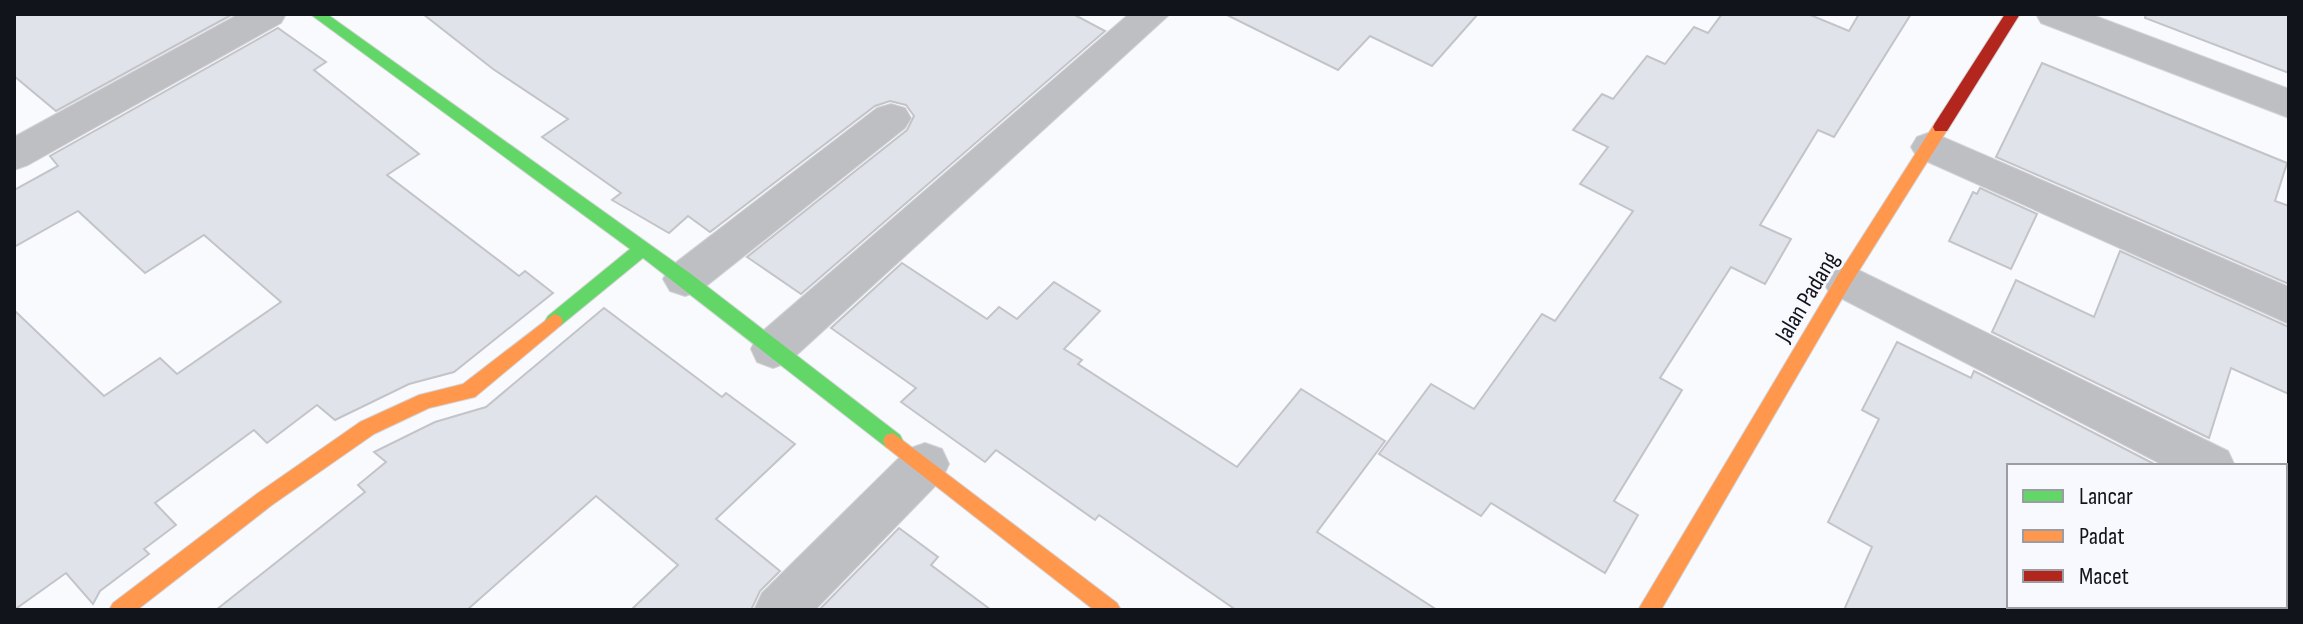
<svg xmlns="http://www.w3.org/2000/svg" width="2303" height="624" font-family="'Sofia Sans Condensed',sans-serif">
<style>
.building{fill:#e1e3eb;stroke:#c2c4c9;stroke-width:2}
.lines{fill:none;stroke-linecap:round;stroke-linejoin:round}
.street-casing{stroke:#d5d5d8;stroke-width:2}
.fast-casing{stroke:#d5d5d8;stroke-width:2}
.slow-casing{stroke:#d5d5d8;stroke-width:2}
.jam-casing{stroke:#d5d5d8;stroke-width:2}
.street{fill:#bebfc3;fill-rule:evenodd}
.fast{fill:#63d668;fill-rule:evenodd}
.slow{fill:#ff974d;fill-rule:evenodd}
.jam{fill:#b3261e;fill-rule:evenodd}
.labels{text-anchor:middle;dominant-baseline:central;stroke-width:6;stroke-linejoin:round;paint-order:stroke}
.street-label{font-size:24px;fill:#12141c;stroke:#f8f9fe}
</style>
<rect width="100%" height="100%" fill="#f9fafd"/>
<!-- building -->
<g class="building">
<path d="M 14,14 L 233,14 L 56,111 L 14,76 Z"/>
<path d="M 423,14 L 1073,14 L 1105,31 L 801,294 L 747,257 L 907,130 L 914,116 L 906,105 L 890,101 L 875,106 L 710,232 L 688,216 L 669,233 L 612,200 L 621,193 L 542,137 L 568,119 L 493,69 Z"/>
<path d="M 1225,14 L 1478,14 L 1432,66 L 1370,36 L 1338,70 Z"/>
<path d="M 1722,14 L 1808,14 L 1849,31 L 1859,14 L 1911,14 L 1834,137 L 1818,130 L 1760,225 L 1791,239 L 1765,284 L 1731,267 L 1660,378 L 1682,390 L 1614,501 L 1638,515 L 1605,573 L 1491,503 L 1481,516 L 1379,454 L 1431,384 L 1474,409 L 1542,314 L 1555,321 L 1633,211 L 1580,184 L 1608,147 L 1573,130 L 1602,94 L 1613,99 L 1647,56 L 1665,64 L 1694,27 L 1708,33 Z"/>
<path d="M 2146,14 L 2289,14 L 2289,73 L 2145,18 Z"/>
<path d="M 278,28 L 326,62 L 314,70 L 419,154 L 387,175 L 519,276 L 525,271 L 553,293 L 454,372 L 409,384 L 335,420 L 317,405 L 267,443 L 254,430 L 155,503 L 176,525 L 144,549 L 149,554 L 100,591 L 93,604 L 66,573 L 14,610 L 14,310 L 104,396 L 160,358 L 177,374 L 281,302 L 204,235 L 145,273 L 78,211 L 14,247 L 14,190 L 58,166 L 50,156 Z"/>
<path d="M 2042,63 L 2287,163 L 2275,201 L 2289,206 L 2289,284 L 1996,157 Z"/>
<path d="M 1980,188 L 2037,214 L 2011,269 L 1949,241 L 1973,192 L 1977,194 Z"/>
<path d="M 2120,251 L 2289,327 L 2289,394 L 2231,368 L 2209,438 L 1992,332 L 2016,280 L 2094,317 Z"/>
<path d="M 902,263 L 987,319 L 999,307 L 1017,319 L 1054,282 L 1100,311 L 1064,349 L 1082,360 L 1078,364 L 1237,467 L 1301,389 L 1385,441 L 1317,532 L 1437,610 L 1236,610 L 1099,515 L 1095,520 L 996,450 L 985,462 L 901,402 L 916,388 L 831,328 Z"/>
<path d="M 604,308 L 722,397 L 726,393 L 795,444 L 716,519 L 780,571 L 760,591 L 751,610 L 631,610 L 678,565 L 596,496 L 467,610 L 216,610 L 365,492 L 358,485 L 386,462 L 374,452 L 435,422 L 486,407 Z"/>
<path d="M 1897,342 L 1971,378 L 1974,371 L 2158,466 L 2009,466 L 2009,610 L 1844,610 L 1872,547 L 1828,522 L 1879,419 L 1862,410 Z"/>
<path d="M 899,528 L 938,557 L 931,565 L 991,610 L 819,610 Z"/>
</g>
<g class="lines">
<defs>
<g id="street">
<path d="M 239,14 L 286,14 L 281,23 L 28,165 L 14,170 L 14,137 Z"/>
<path d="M 1129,14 L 1170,14 L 789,362 L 773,368 L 757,362 L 751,349 L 757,336 Z"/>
<path d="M 2036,14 L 2090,14 L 2289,89 L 2289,118 L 2041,23 Z"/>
<path d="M 891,104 L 905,108 L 911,118 L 905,128 L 700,291 L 685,296 L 670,291 L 663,279 L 670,267 L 877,108 Z"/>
<path d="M 1931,132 L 2289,287 L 2289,324 L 1917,157 L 1911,147 L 1917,137 Z"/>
<path d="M 1844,263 L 2228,451 L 2235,466 L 2165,466 L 1829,292 L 1822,280 L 1829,268 Z"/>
<path d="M 925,443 L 942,449 L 949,464 L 942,479 L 815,610 L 754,610 L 762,593 L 908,449 Z"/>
<path d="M 2285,481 L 2289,483 L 2289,527 L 2285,526 Z"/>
</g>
<path id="fast" d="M 310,14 L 327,14 L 691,274 L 900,435 L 903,441 L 900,447 L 893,449 L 886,447 L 643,258 L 560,326 L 548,326 L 545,321 L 548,316 L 630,249 Z"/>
<g id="slow">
<path d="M 1941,121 L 1949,127 L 1850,285 L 1661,610 L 1638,610 L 1838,275 L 1935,123 Z"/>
<path d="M 554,314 L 560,316 L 563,321 L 560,326 L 475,397 L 429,408 L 374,434 L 272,505 L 137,610 L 109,610 L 113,603 L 258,493 L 360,422 L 419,395 L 463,384 Z"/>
<path d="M 893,433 L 1117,603 L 1121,610 L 1094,610 L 886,447 L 883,441 L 886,435 Z"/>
</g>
<path id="jam" d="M 2005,14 L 2020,14 L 1947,131 L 1935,131 L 1933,127 L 1935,123 Z"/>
</defs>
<!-- street casing -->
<use href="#street" class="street-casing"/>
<!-- fast casing -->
<use href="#fast" class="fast-casing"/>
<!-- slow casing -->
<use href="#slow" class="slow-casing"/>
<!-- jam casing -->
<use href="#jam" class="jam-casing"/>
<!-- street -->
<use href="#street" class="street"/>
<!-- fast -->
<use href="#fast" class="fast"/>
<!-- slow -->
<use href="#slow" class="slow"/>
<!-- jam -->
<use href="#jam" class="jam"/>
</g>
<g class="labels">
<!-- street labels -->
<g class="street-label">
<text transform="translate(1807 297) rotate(-59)">Jalan Padang</text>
</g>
</g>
<!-- border -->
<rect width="2303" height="624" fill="none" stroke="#12141c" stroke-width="32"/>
<!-- legend -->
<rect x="2007" y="464" width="280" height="144" fill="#f8f9fe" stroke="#9c9da4" stroke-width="2"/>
<rect x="2023" y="490" width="40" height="12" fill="#63d668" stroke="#9c9da4" stroke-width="2"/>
<text x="2079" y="504" font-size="24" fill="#12141c">Lancar</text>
<rect x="2023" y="530" width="40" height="12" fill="#ff974d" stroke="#9c9da4" stroke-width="2"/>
<text x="2079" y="544" font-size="24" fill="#12141c">Padat</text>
<rect x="2023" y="570" width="40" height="12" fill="#b3261e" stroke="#9c9da4" stroke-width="2"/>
<text x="2079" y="584" font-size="24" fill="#12141c">Macet</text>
</svg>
